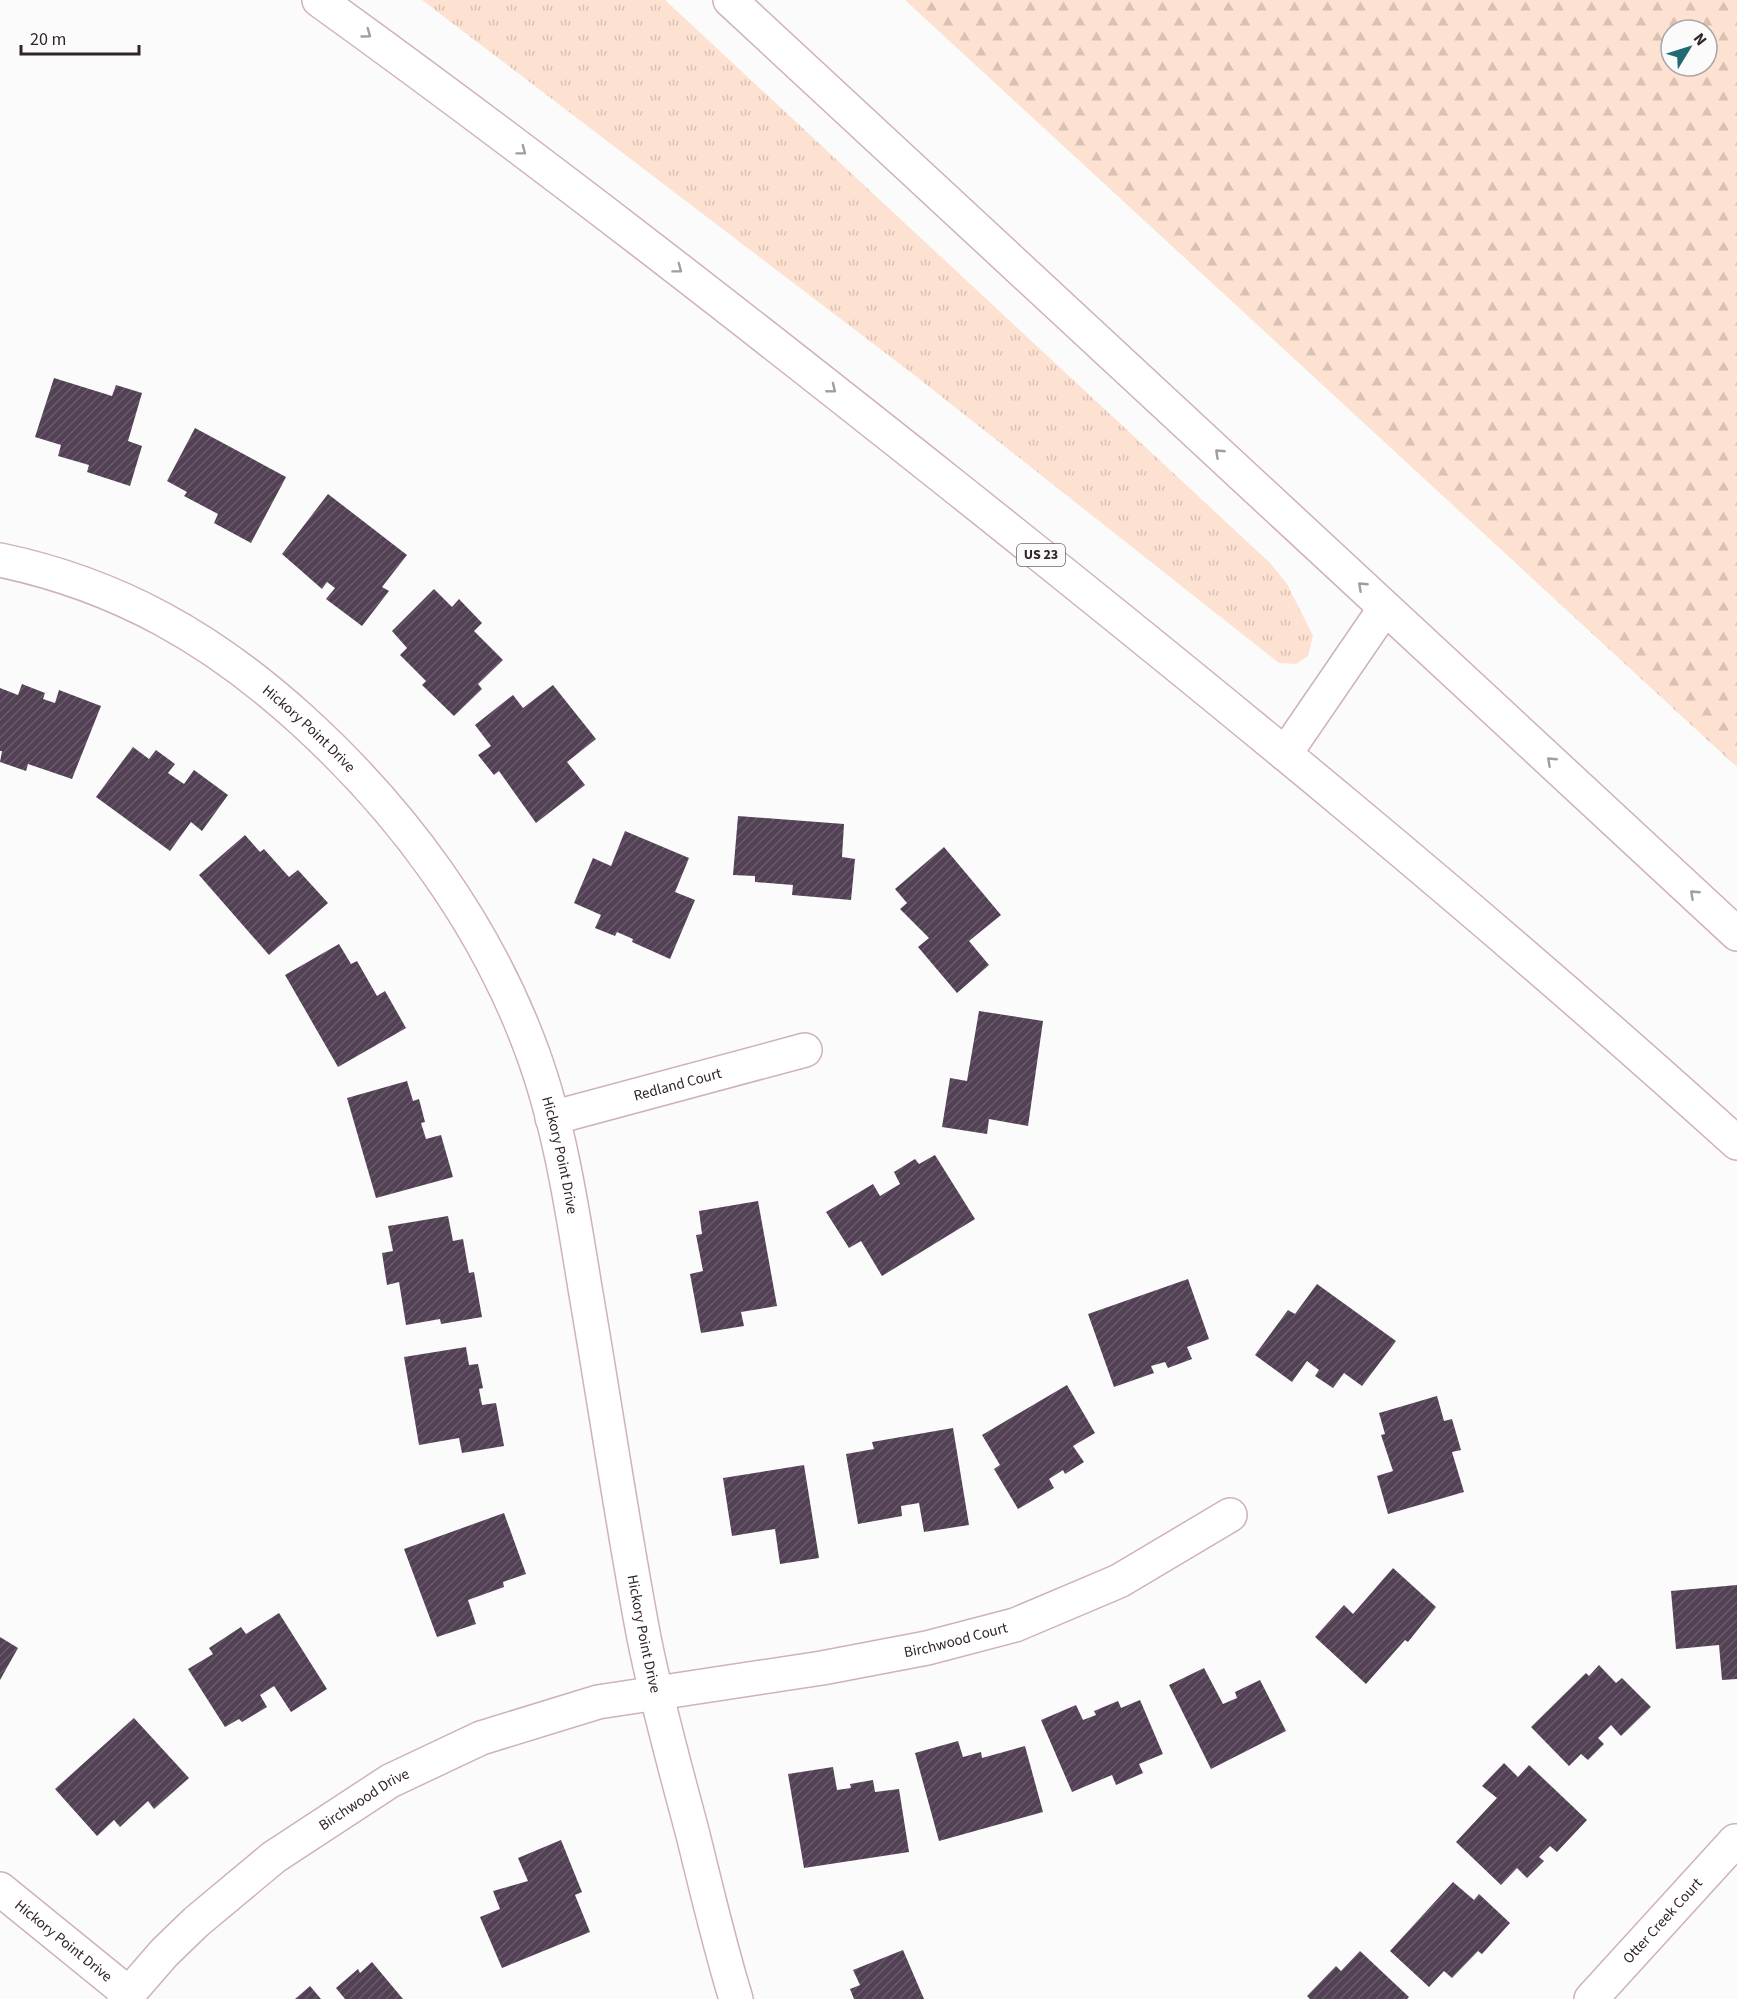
<svg xmlns="http://www.w3.org/2000/svg" width="1737" height="1999" font-family="'Source Sans 3',sans-serif">
<style>
.grass{fill:url(#grass-tufts)}
.forest{fill:url(#forest-firs);fill-rule:evenodd}
.building{fill:url(#building-hatch)}
.lines{fill:none;stroke-linecap:round;stroke-linejoin:round}
.minor-casing{stroke:#cfb1bd;stroke-width:36}
.highway-casing{stroke:#cfb1bd;stroke-width:36}
.minor{stroke:#fff;stroke-width:33}
.highway{stroke:#fff;stroke-width:33}
.oneway{stroke:#a29d9f}
.labels{text-anchor:middle;dominant-baseline:central;stroke-width:6;stroke-linejoin:round;paint-order:stroke}
.shield{fill:#fbfbfb;stroke:#6d6568;stroke-width:1.5}
.shield-label{font-size:14px;font-weight:bold;fill:#302529}
.street-label{font-size:15px;fill:#302529;stroke:#fbfbfb}
</style>
<defs>
<pattern id="grass-tufts" width="24" height="20" patternUnits="userSpaceOnUse" patternTransform="scale(1.5)"><rect width="24" height="20" fill="#fde1d1"/><path d="M3 7l-1-3M5 7V3M7 7l1-3M15 17l-1-3M17 17v-4M19 17l1-3" fill="none" stroke="#d9c1b3"/></pattern>
<pattern id="forest-firs" width="22" height="20" patternUnits="userSpaceOnUse" patternTransform="scale(1.5)"><rect width="22" height="20" fill="#fde1d1"/><path d="M5 1l3.5 6h-7zM16 11l3.5 6h-7z" fill="#d9c1b3"/></pattern>
<pattern id="building-hatch" width="6" height="6" patternUnits="userSpaceOnUse" patternTransform="scale(1.5)"><rect width="6" height="6" fill="#524154"/><path d="M-1 1l2-2M0 6l6-6M5 7l2-2" fill="none" stroke="#685a69"/></pattern>
</defs>
<rect width="100%" height="100%" fill="#fbfbfb"/>
<!-- grass -->
<path class="grass" d="M 422,0 L 665,0 L 1270,563 L 1287,584 L 1313,636 L 1308,656 L 1296,664 L 1279,663 L 913,374 Z"/>
<!-- forest -->
<path class="forest" d="M 905,0 L 1737,0 L 1737,767 ZM 1671,30 L 1707,30 L 1707,66 L 1671,66 Z"/>
<!-- building -->
<g class="building">
<path d="M 54,378 L 112,396 L 116,385 L 142,393 L 128,441 L 142,446 L 130,486 L 87,472 L 89,465 L 58,456 L 61,445 L 35,437 Z"/>
<path d="M 195,428 L 286,477 L 251,543 L 214,523 L 218,514 L 184,496 L 187,492 L 167,481 Z"/>
<path d="M 328,494 L 407,555 L 382,587 L 389,591 L 362,626 L 326,599 L 335,588 L 327,582 L 322,589 L 282,554 Z"/>
<path d="M 434,589 L 452,607 L 459,599 L 482,623 L 474,631 L 503,660 L 478,684 L 482,689 L 454,716 L 422,685 L 426,681 L 400,655 L 407,648 L 392,631 Z"/>
<path d="M 22,684 L 45,693 L 43,699 L 55,703 L 59,690 L 101,706 L 72,779 L 28,764 L 26,771 L 0,762 L 2,751 L 0,751 L 0,688 L 18,695 Z"/>
<path d="M 553,685 L 596,739 L 567,762 L 585,785 L 536,823 L 499,771 L 494,775 L 478,755 L 491,746 L 475,725 L 513,695 L 523,708 Z"/>
<path d="M 133,747 L 149,759 L 156,750 L 175,764 L 168,773 L 184,784 L 194,770 L 228,795 L 202,831 L 191,822 L 170,851 L 96,797 Z"/>
<path d="M 738,816 L 844,824 L 842,857 L 855,859 L 851,900 L 792,895 L 793,885 L 755,882 L 755,876 L 733,875 Z"/>
<path d="M 625,831 L 689,858 L 675,892 L 695,900 L 670,959 L 632,942 L 633,939 L 617,932 L 615,936 L 595,928 L 601,915 L 574,903 L 593,858 L 611,866 Z"/>
<path d="M 245,835 L 260,852 L 264,849 L 289,877 L 298,870 L 328,903 L 269,955 L 199,875 Z"/>
<path d="M 944,847 L 1001,915 L 969,941 L 989,965 L 957,993 L 918,947 L 929,938 L 900,909 L 907,903 L 895,889 Z"/>
<path d="M 339,944 L 351,964 L 357,961 L 377,996 L 385,991 L 406,1028 L 338,1067 L 285,975 Z"/>
<path d="M 979,1011 L 1043,1021 L 1028,1126 L 989,1119 L 987,1134 L 942,1127 L 950,1078 L 967,1081 Z"/>
<path d="M 407,1081 L 413,1101 L 419,1099 L 425,1122 L 421,1123 L 426,1139 L 441,1135 L 453,1177 L 376,1198 L 347,1098 Z"/>
<path d="M 935,1155 L 975,1219 L 882,1276 L 861,1241 L 849,1248 L 826,1212 L 873,1184 L 880,1196 L 900,1184 L 894,1172 L 915,1159 L 919,1164 Z"/>
<path d="M 758,1201 L 777,1306 L 741,1312 L 744,1326 L 701,1333 L 690,1274 L 703,1271 L 696,1235 L 702,1234 L 699,1211 Z"/>
<path d="M 448,1216 L 453,1241 L 463,1239 L 469,1273 L 474,1272 L 482,1317 L 441,1324 L 440,1319 L 406,1325 L 399,1282 L 387,1285 L 382,1253 L 393,1251 L 388,1226 Z"/>
<path d="M 1188,1279 L 1209,1339 L 1187,1347 L 1192,1359 L 1168,1368 L 1165,1362 L 1151,1366 L 1154,1373 L 1114,1387 L 1088,1314 Z"/>
<path d="M 1317,1284 L 1396,1341 L 1362,1386 L 1344,1373 L 1333,1388 L 1315,1376 L 1319,1370 L 1307,1361 L 1292,1382 L 1255,1355 L 1288,1310 L 1295,1314 Z"/>
<path d="M 466,1347 L 469,1365 L 478,1364 L 483,1388 L 479,1389 L 482,1405 L 496,1403 L 504,1446 L 462,1453 L 459,1438 L 419,1445 L 404,1357 Z"/>
<path d="M 1067,1385 L 1095,1433 L 1073,1446 L 1084,1462 L 1065,1474 L 1063,1470 L 1049,1479 L 1054,1488 L 1018,1509 L 994,1469 L 1000,1465 L 982,1435 Z"/>
<path d="M 1437,1396 L 1444,1421 L 1452,1419 L 1461,1450 L 1452,1452 L 1464,1492 L 1388,1514 L 1377,1476 L 1393,1471 L 1381,1435 L 1385,1434 L 1379,1413 Z"/>
<path d="M 953,1428 L 969,1525 L 924,1532 L 919,1503 L 901,1506 L 902,1516 L 858,1524 L 846,1454 L 874,1449 L 872,1442 Z"/>
<path d="M 804,1465 L 819,1558 L 780,1564 L 775,1529 L 732,1536 L 723,1478 Z"/>
<path d="M 504,1513 L 526,1574 L 503,1582 L 504,1587 L 468,1600 L 476,1624 L 437,1637 L 404,1549 Z"/>
<path d="M 1393,1568 L 1436,1607 L 1408,1642 L 1405,1640 L 1366,1684 L 1315,1637 L 1344,1605 L 1353,1614 Z"/>
<path d="M 1737,1585 L 1737,1679 L 1722,1680 L 1719,1645 L 1676,1649 L 1671,1591 Z"/>
<path d="M 279,1613 L 327,1689 L 291,1712 L 274,1686 L 260,1695 L 267,1707 L 242,1722 L 239,1719 L 225,1727 L 188,1669 L 213,1654 L 209,1648 L 241,1627 L 246,1634 Z"/>
<path d="M 0,1637 L 18,1648 L 0,1680 Z"/>
<path d="M 1599,1665 L 1616,1683 L 1622,1678 L 1651,1707 L 1621,1736 L 1611,1725 L 1598,1738 L 1604,1744 L 1588,1760 L 1581,1754 L 1569,1766 L 1531,1727 L 1586,1673 L 1589,1676 Z"/>
<path d="M 1204,1668 L 1223,1704 L 1237,1698 L 1235,1692 L 1260,1680 L 1286,1731 L 1211,1769 L 1169,1685 Z"/>
<path d="M 1140,1700 L 1163,1754 L 1139,1764 L 1143,1773 L 1116,1785 L 1112,1775 L 1072,1792 L 1041,1720 L 1076,1705 L 1083,1720 L 1096,1715 L 1094,1711 L 1118,1701 L 1121,1708 Z"/>
<path d="M 134,1718 L 189,1778 L 154,1809 L 148,1801 L 120,1827 L 114,1820 L 97,1836 L 55,1789 Z"/>
<path d="M 958,1741 L 963,1757 L 981,1752 L 982,1758 L 1025,1746 L 1043,1812 L 939,1841 L 915,1753 Z"/>
<path d="M 1504,1763 L 1518,1777 L 1529,1765 L 1587,1820 L 1557,1852 L 1550,1846 L 1539,1857 L 1544,1861 L 1527,1878 L 1517,1868 L 1501,1885 L 1456,1842 L 1497,1798 L 1482,1786 Z"/>
<path d="M 833,1767 L 837,1790 L 851,1788 L 850,1784 L 873,1780 L 875,1792 L 899,1789 L 909,1852 L 804,1868 L 788,1774 Z"/>
<path d="M 561,1840 L 582,1892 L 575,1895 L 590,1932 L 502,1968 L 480,1917 L 500,1909 L 493,1891 L 528,1881 L 518,1858 Z"/>
<path d="M 1453,1882 L 1474,1900 L 1479,1894 L 1510,1923 L 1482,1954 L 1478,1951 L 1452,1978 L 1444,1971 L 1429,1987 L 1390,1951 Z"/>
<path d="M 903,1950 L 924,1999 L 854,1999 L 850,1989 L 860,1985 L 853,1970 Z"/>
<path d="M 1360,1951 L 1409,1997 L 1407,1999 L 1310,1999 L 1307,1996 L 1336,1966 L 1341,1971 Z"/>
<path d="M 372,1962 L 403,1999 L 345,1999 L 336,1988 L 358,1969 L 360,1973 Z"/>
<path d="M 310,1986 L 321,1999 L 295,1999 Z"/>
</g>
<g class="lines">
<defs>
<g id="minor">
<path id="s1" d="M 0,560 C 119,585 213,639 302,720 C 402,811 485,923 532,1051 C 560,1127 572,1208 585,1288 C 605,1404 622,1522 644,1638 C 657,1703 675,1767 692,1831 C 706,1887 719,1944 736,1999"/>
<path d="M 1285,754 L 1385,608"/>
<path id="s2" d="M 552,1118 L 805,1050"/>
<path id="s3" d="M 0,1889 L 128,1993"/>
<path id="s4" d="M 124,1999 L 164,1953 L 196,1922 L 274,1857 L 390,1781 L 481,1738 L 598,1702 L 822,1668 L 927,1648 L 1015,1625 L 1119,1581 L 1230,1515"/>
<path id="s5" d="M 1591,1999 L 1735,1841"/>
</g>
<g id="highway">
<path d="M 319,0 C 537,157 749,323 959,490 C 1224,701 1486,916 1737,1143"/>
<path d="M 730,0 L 1737,934"/>
</g>
</defs>
<!-- minor casing -->
<use href="#minor" class="minor-casing"/>
<!-- highway casing -->
<use href="#highway" class="highway-casing"/>
<!-- minor -->
<use href="#minor" class="minor"/>
<!-- highway -->
<use href="#highway" class="highway"/>
</g>
<!-- one-way arrows -->
<defs><path id="oneway-chevron" d="M-2-3.5L2.5 0L-2 3.5" fill="none" stroke-width="1.6" stroke-linecap="round" stroke-linejoin="round" transform="scale(1.5)"/></defs>
<g class="oneway">
<use href="#oneway-chevron" transform="translate(367 34) rotate(36)"/>
<use href="#oneway-chevron" transform="translate(522 151) rotate(37)"/>
<use href="#oneway-chevron" transform="translate(678 269) rotate(37)"/>
<use href="#oneway-chevron" transform="translate(832 389) rotate(39)"/>
<use href="#oneway-chevron" transform="translate(1219 453) rotate(-137)"/>
<use href="#oneway-chevron" transform="translate(1362 586) rotate(-137)"/>
<use href="#oneway-chevron" transform="translate(1551 761) rotate(-137)"/>
<use href="#oneway-chevron" transform="translate(1694 894) rotate(-137)"/>
</g>
<g class="labels">
<!-- shield labels -->
<rect class="shield" x="1017" y="544" width="48" height="22" rx="4.5"/>
<g class="shield-label">
<text x="1041" y="555">US 23</text>
</g>
<!-- street labels -->
<g class="street-label">
<text stroke="none"><textPath href="#s1" startOffset="357">Hickory Point Drive</textPath></text>
<text stroke="none"><textPath href="#s2" startOffset="130">Redland Court</textPath></text>
<text stroke="none"><textPath href="#s1" startOffset="861">Hickory Point Drive</textPath></text>
<text stroke="none"><textPath href="#s1" startOffset="1347">Hickory Point Drive</textPath></text>
<text stroke="none"><textPath href="#s4" startOffset="932">Birchwood Court</textPath></text>
<text stroke="none"><textPath href="#s4" startOffset="314">Birchwood Drive</textPath></text>
<text stroke="none"><textPath href="#s5" startOffset="106">Otter Creek Court</textPath></text>
<text stroke="none"><textPath href="#s3" startOffset="82">Hickory Point Drive</textPath></text>
</g>
</g>
<!-- north arrow -->
<g transform="translate(1689 48) rotate(52)"><circle r="28" fill="#fbfbfb" stroke="#aaa5a7" stroke-width="1.5"/>
<path d="M0-4.5L10 22L0 15L-10 22Z" fill="#1f6b71"/>
<text y="-9" font-size="16" font-weight="bold" text-anchor="middle" fill="#302529">N</text>
</g>
<!-- scale -->
<path d="M21 45v9h118v-9" fill="none" stroke="#302529" stroke-width="3"/>
<text x="30" y="45" font-size="18" fill="#302529" stroke="#fbfbfb" stroke-width="4.5" paint-order="stroke">20 m</text>
</svg>
